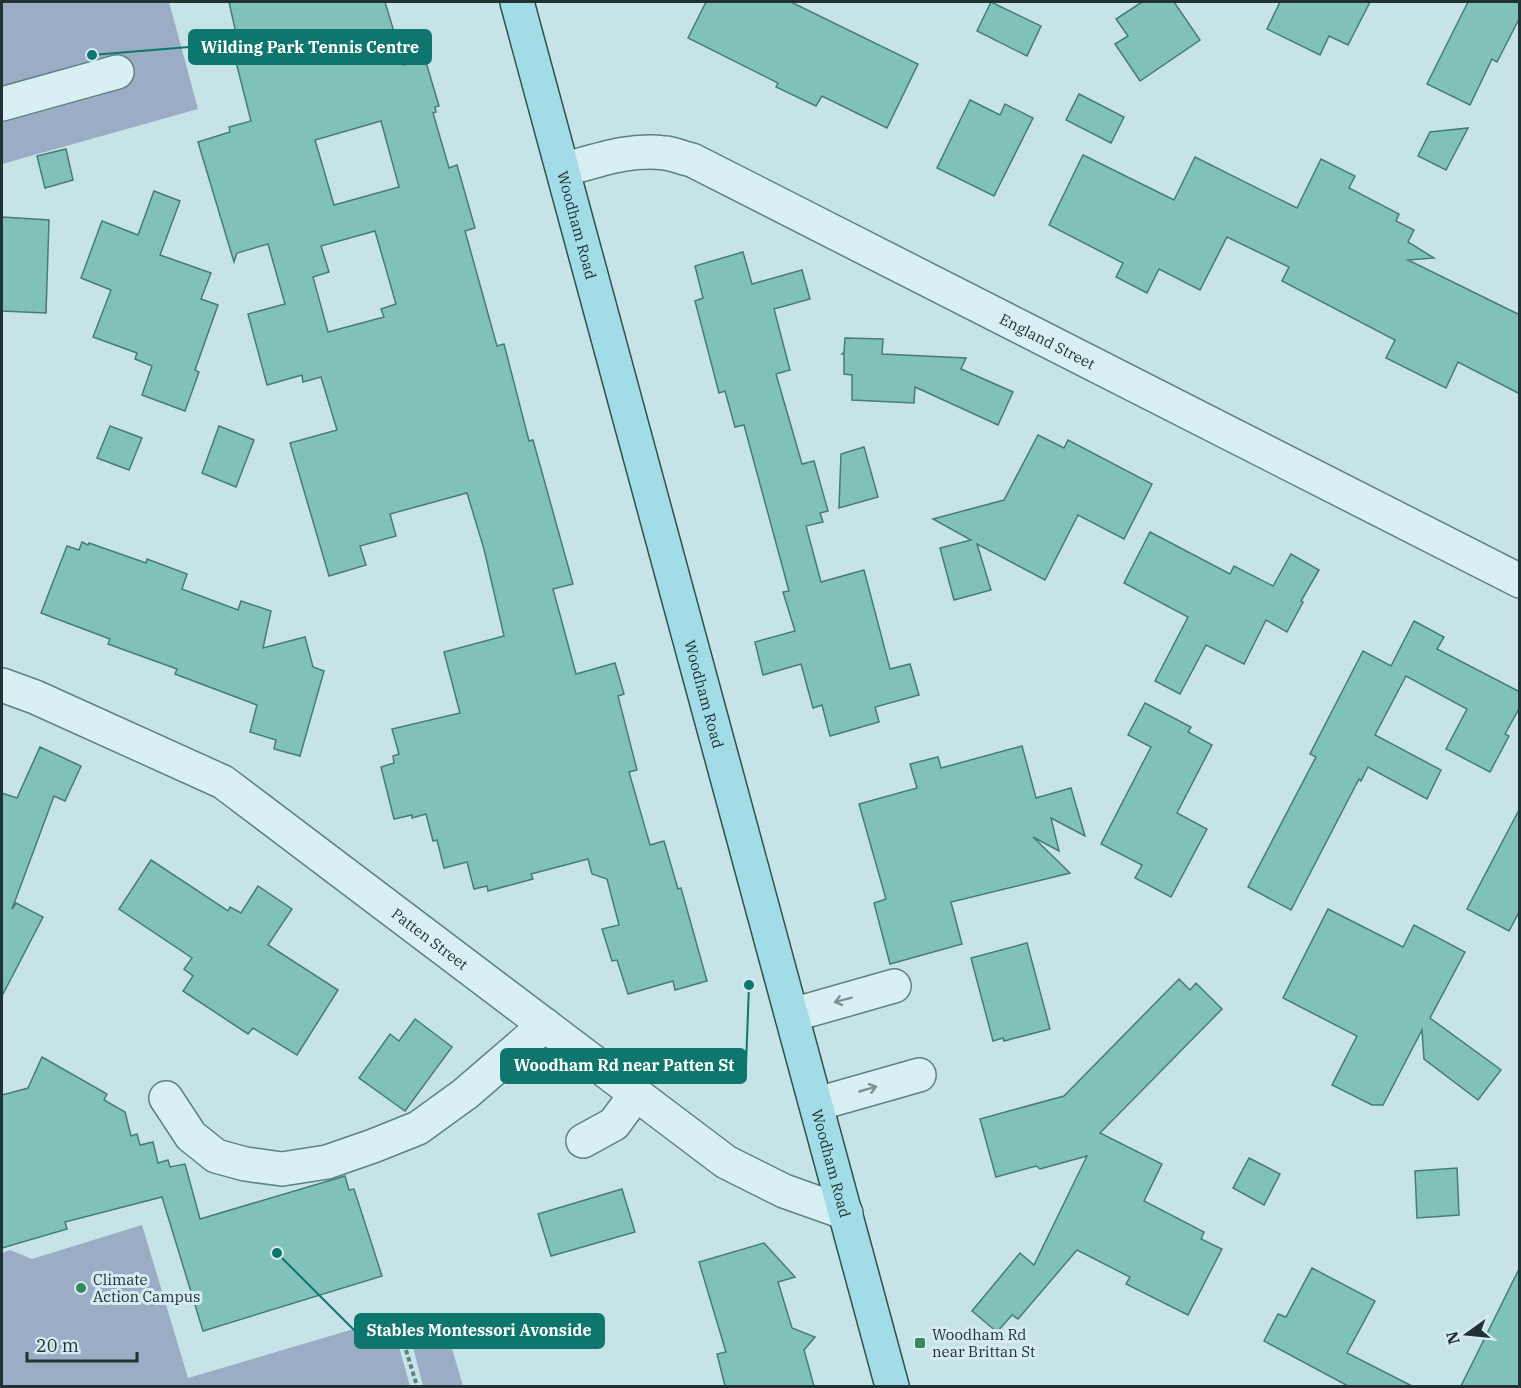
<svg xmlns="http://www.w3.org/2000/svg" width="1521" height="1388" font-family="'IBM Plex Serif',serif">
<style>
.green{fill:#9badc5}
.building{fill:#80c2b9;stroke:#477d75;stroke-width:1.5;fill-rule:evenodd}
.lines{fill:none;stroke-linecap:round;stroke-linejoin:round}
.minor-casing{stroke:#5e8181;stroke-width:36}
.major-casing{stroke:#31504d;stroke-width:36}
.path{stroke:#5e8181;stroke-width:4;stroke-dasharray:4.5 3;stroke-linecap:butt}
.minor{stroke:#d8f0f4;stroke-width:33}
.major{stroke:#a2dde7;stroke-width:33}
.oneway{stroke:#7c9293}
.poi-dot{fill:#35895b;stroke:#d4ecf1;stroke-width:2}
.labels{text-anchor:middle;dominant-baseline:central;stroke-width:6;stroke-linejoin:round;paint-order:stroke}
.street-label{font-size:15px;fill:#203332;stroke:#d4ecf1}
.poi-label{font-size:15px;fill:#203332;stroke:#d4ecf1;text-anchor:start}
.leader{fill:none;stroke:#0f766e;stroke-width:2}
.callout-dot{fill:#0f766e;stroke:#d4ecf1;stroke-width:2}
.callout{fill:#0f766e;stroke:#0f766e;stroke-width:2}
.callout-label{font-size:16px;text-anchor:middle;font-weight:bold;fill:#fff}
</style>
<rect width="100%" height="100%" fill="#c6e3e8"/>
<!-- green -->
<g class="green">
<path d="M 2,2 L 169,2 L 198,109 L 2,164 Z"/>
<path d="M 142,1225 L 188,1378 L 391,1318 L 410,1386 L 2,1386 L 2,1253 L 10,1250 L 32,1259 Z"/>
<path d="M 448,1335 L 463,1386 L 423,1386 L 413,1347 Z"/>
</g>
<!-- building -->
<g class="building">
<path d="M 229,2 L 385,2 L 404,65 L 425,59 L 439,106 L 435,107 L 436,112 L 433,113 L 449,168 L 457,165 L 475,228 L 465,231 L 497,346 L 504,344 L 529,441 L 533,440 L 573,584 L 553,589 L 576,674 L 615,663 L 624,694 L 618,696 L 637,770 L 629,772 L 650,845 L 664,841 L 678,889 L 681,888 L 707,981 L 675,990 L 673,981 L 628,994 L 617,960 L 612,961 L 602,929 L 619,925 L 607,879 L 592,874 L 588,859 L 531,874 L 533,879 L 488,891 L 487,886 L 474,889 L 467,862 L 444,868 L 437,840 L 433,841 L 426,814 L 412,818 L 412,815 L 394,819 L 381,767 L 394,763 L 393,756 L 399,754 L 392,729 L 460,713 L 444,652 L 504,636 L 484,549 L 467,493 L 390,514 L 396,536 L 360,546 L 366,565 L 329,576 L 290,443 L 337,430 L 321,377 L 303,382 L 302,375 L 267,385 L 248,314 L 285,304 L 268,244 L 237,253 L 234,262 L 198,142 L 230,132 L 229,127 L 251,121 L 236,62 L 242,60 ZM 381,121 L 399,187 L 334,205 L 315,140 ZM 375,231 L 396,304 L 381,309 L 384,317 L 328,332 L 313,277 L 329,272 L 321,246 Z"/>
<path d="M 706,2 L 791,2 L 918,64 L 887,128 L 822,96 L 816,106 L 776,87 L 778,83 L 688,38 Z"/>
<path d="M 991,2 L 1041,26 L 1027,56 L 977,31 Z"/>
<path d="M 1142,2 L 1174,2 L 1200,40 L 1140,81 L 1115,44 L 1128,36 L 1116,19 Z"/>
<path d="M 1280,2 L 1370,2 L 1348,45 L 1329,36 L 1320,55 L 1267,29 Z"/>
<path d="M 1468,2 L 1520,2 L 1520,17 L 1497,62 L 1492,59 L 1470,105 L 1427,84 Z"/>
<path d="M 1079,94 L 1124,117 L 1111,143 L 1066,120 Z"/>
<path d="M 970,100 L 1000,115 L 1005,104 L 1033,118 L 994,196 L 937,168 Z"/>
<path d="M 1468,128 L 1446,170 L 1418,156 L 1430,132 Z"/>
<path d="M 66,149 L 73,180 L 45,188 L 37,156 Z"/>
<path d="M 1083,155 L 1174,200 L 1195,157 L 1297,208 L 1321,159 L 1355,176 L 1349,188 L 1399,214 L 1396,221 L 1414,230 L 1408,242 L 1434,258 L 1408,260 L 1520,315 L 1520,394 L 1458,362 L 1446,388 L 1386,358 L 1395,340 L 1282,281 L 1289,267 L 1227,237 L 1200,290 L 1159,269 L 1147,293 L 1116,277 L 1123,263 L 1049,225 Z"/>
<path d="M 154,191 L 180,201 L 160,255 L 211,273 L 201,299 L 218,305 L 195,370 L 199,372 L 185,411 L 142,395 L 152,366 L 135,359 L 137,353 L 93,337 L 111,290 L 81,278 L 102,221 L 138,235 Z"/>
<path d="M 2,217 L 49,220 L 46,313 L 2,311 Z"/>
<path d="M 743,252 L 752,284 L 802,270 L 810,299 L 774,309 L 790,370 L 776,374 L 802,464 L 814,461 L 828,511 L 820,513 L 823,522 L 806,526 L 821,582 L 864,570 L 890,669 L 910,664 L 919,695 L 875,707 L 879,722 L 830,736 L 822,705 L 813,708 L 801,664 L 763,675 L 755,642 L 795,631 L 783,592 L 789,591 L 744,425 L 735,427 L 725,391 L 719,393 L 695,301 L 703,298 L 695,266 Z"/>
<path d="M 845,338 L 883,339 L 882,354 L 966,358 L 961,369 L 1013,392 L 998,425 L 915,387 L 914,403 L 852,400 L 852,375 L 844,374 L 844,354 L 842,354 L 844,352 Z"/>
<path d="M 110,426 L 142,438 L 129,470 L 97,458 Z"/>
<path d="M 219,426 L 254,440 L 236,487 L 202,473 Z"/>
<path d="M 1038,435 L 1064,448 L 1068,440 L 1152,484 L 1124,539 L 1078,515 L 1045,580 L 977,544 L 991,590 L 954,600 L 940,548 L 971,540 L 933,519 L 1004,500 Z"/>
<path d="M 864,447 L 878,497 L 839,508 L 841,454 Z"/>
<path d="M 1150,532 L 1230,574 L 1234,566 L 1273,586 L 1291,554 L 1319,570 L 1301,601 L 1303,602 L 1287,632 L 1266,620 L 1244,664 L 1206,645 L 1180,694 L 1155,681 L 1188,617 L 1124,583 Z"/>
<path d="M 82,542 L 88,545 L 89,543 L 146,563 L 147,559 L 187,574 L 182,589 L 238,610 L 241,601 L 271,611 L 263,648 L 305,637 L 313,667 L 324,671 L 300,756 L 274,749 L 276,740 L 250,732 L 257,705 L 175,674 L 177,669 L 108,644 L 110,639 L 41,613 L 67,546 L 79,550 Z"/>
<path d="M 1414,621 L 1444,637 L 1437,649 L 1520,692 L 1520,707 L 1505,734 L 1509,736 L 1490,772 L 1446,749 L 1467,709 L 1406,676 L 1375,735 L 1441,770 L 1427,799 L 1368,767 L 1361,781 L 1359,779 L 1291,910 L 1248,887 L 1316,757 L 1310,754 L 1363,651 L 1391,666 Z"/>
<path d="M 1145,703 L 1191,727 L 1188,732 L 1212,745 L 1177,813 L 1207,829 L 1171,897 L 1135,878 L 1142,865 L 1101,844 L 1151,747 L 1128,735 Z"/>
<path d="M 1022,746 L 1036,798 L 1071,788 L 1085,836 L 1051,818 L 1059,851 L 1033,837 L 1070,873 L 951,902 L 962,944 L 890,964 L 874,903 L 886,899 L 859,804 L 917,788 L 910,764 L 938,757 L 941,768 Z"/>
<path d="M 40,747 L 81,766 L 65,801 L 54,796 L 12,909 L 16,903 L 43,917 L 2,996 L 2,793 L 17,798 Z"/>
<path d="M 1520,808 L 1520,910 L 1509,931 L 1467,909 Z"/>
<path d="M 151,860 L 228,911 L 230,907 L 241,913 L 258,886 L 292,909 L 268,945 L 338,990 L 297,1055 L 253,1028 L 248,1034 L 183,991 L 193,976 L 184,969 L 192,958 L 119,909 Z"/>
<path d="M 1328,909 L 1403,947 L 1414,925 L 1465,952 L 1430,1018 L 1501,1070 L 1478,1100 L 1424,1059 L 1422,1030 L 1383,1105 L 1372,1105 L 1332,1085 L 1357,1036 L 1283,998 Z"/>
<path d="M 1027,943 L 1050,1029 L 1004,1041 L 1003,1038 L 993,1041 L 971,958 Z"/>
<path d="M 1179,979 L 1190,990 L 1196,983 L 1222,1009 L 1100,1133 L 1162,1164 L 1144,1201 L 1204,1232 L 1201,1239 L 1222,1249 L 1188,1315 L 1126,1284 L 1130,1277 L 1077,1250 L 1018,1319 L 1012,1315 L 997,1332 L 972,1311 L 1020,1253 L 1034,1265 L 1087,1156 L 1040,1169 L 1036,1166 L 996,1177 L 980,1119 L 1064,1096 Z"/>
<path d="M 415,1019 L 452,1047 L 405,1111 L 359,1078 L 390,1034 L 399,1041 Z"/>
<path d="M 42,1057 L 107,1094 L 104,1100 L 125,1112 L 131,1136 L 137,1134 L 140,1145 L 153,1142 L 158,1163 L 168,1160 L 170,1167 L 185,1164 L 200,1219 L 345,1176 L 349,1190 L 354,1189 L 382,1276 L 203,1331 L 162,1197 L 65,1222 L 67,1229 L 2,1248 L 2,1095 L 28,1088 Z"/>
<path d="M 1249,1158 L 1280,1174 L 1264,1205 L 1233,1188 Z"/>
<path d="M 1457,1168 L 1459,1215 L 1417,1218 L 1415,1171 Z"/>
<path d="M 622,1189 L 635,1232 L 551,1256 L 538,1214 Z"/>
<path d="M 764,1243 L 795,1277 L 778,1282 L 792,1328 L 815,1337 L 804,1350 L 814,1386 L 725,1386 L 717,1354 L 726,1352 L 699,1262 Z"/>
<path d="M 1520,1267 L 1520,1386 L 1461,1386 Z"/>
<path d="M 1312,1268 L 1375,1301 L 1347,1353 L 1412,1386 L 1348,1386 L 1264,1341 L 1278,1314 L 1286,1317 Z"/>
</g>
<g class="lines">
<defs>
<g id="minor">
<path d="M 2,104 L 117,72"/>
<path id="s1" d="M 563,170 C 596,161 630,148 665,153 C 674,154 683,158 692,160 L 1520,581"/>
<path id="s2" d="M 2,685 L 35,697 L 223,782 L 726,1162 L 784,1191 L 846,1213"/>
<path d="M 792,1015 L 894,986"/>
<path d="M 166,1098 L 191,1136 L 216,1156 L 245,1164 L 282,1169 L 327,1162 L 373,1146 L 418,1128 L 465,1094 L 545,1025"/>
<path d="M 817,1104 L 919,1075"/>
<path d="M 583,1141 L 614,1124 L 636,1094"/>
</g>
<g id="major">
<path id="s3" d="M 517,2 L 892,1386"/>
</g>
</defs>
<!-- minor casing -->
<use href="#minor" class="minor-casing"/>
<!-- major casing -->
<use href="#major" class="major-casing"/>
<!-- path -->
<path class="path" d="M 406,1350 L 417,1386"/>
<!-- minor -->
<use href="#minor" class="minor"/>
<!-- major -->
<use href="#major" class="major"/>
</g>
<!-- one-way arrows -->
<defs><path id="oneway-shaft" d="M-6 0H5M1.5-3L5.5 0L1.5 3" fill="none" stroke-width="1.6" stroke-linecap="round" stroke-linejoin="round" transform="scale(1.5)"/></defs>
<g class="oneway">
<use href="#oneway-shaft" transform="translate(843 1000) rotate(165)"/>
<use href="#oneway-shaft" transform="translate(868 1089) rotate(-16)"/>
</g>
<!-- markers -->
<g class="poi-dot">
<circle cx="81" cy="1288" r="6"/>
<rect x="914" y="1337" width="12" height="12" rx="3"/>
</g>
<g class="labels">
<!-- street labels -->
<g class="street-label">
<text stroke="none"><textPath href="#s3" startOffset="231">Woodham Road</textPath></text>
<text stroke="none"><textPath href="#s1" startOffset="531">England Street</textPath></text>
<text stroke="none"><textPath href="#s3" startOffset="717">Woodham Road</textPath></text>
<text stroke="none"><textPath href="#s2" startOffset="501">Patten Street</textPath></text>
<text stroke="none"><textPath href="#s3" startOffset="1203">Woodham Road</textPath></text>
</g>
<!-- poi labels -->
<g class="poi-label">
<text x="93" y="1279">Climate<tspan x="93" dy="17">Action Campus</tspan></text>
<text x="932" y="1334">Woodham Rd<tspan x="932" dy="17">near Brittan St</tspan></text>
</g>
</g>
<!-- callouts -->
<path class="leader" d="M92 55L189 47M749 985L746 1066M277 1253L355 1331"/>
<g class="callout-dot">
<circle cx="92" cy="55" r="6"/>
<circle cx="749" cy="985" r="6"/>
<circle cx="277" cy="1253" r="6"/>
</g>
<g class="callout">
<rect x="189" y="30" width="242" height="34" rx="6"/>
<rect x="501" y="1049" width="245" height="34" rx="6"/>
<rect x="355" y="1314" width="249" height="34" rx="6"/>
</g>
<g class="callout-label">
<text x="310" y="53">Wilding Park Tennis Centre</text>
<text x="624" y="1071">Woodham Rd near Patten St</text>
<text x="479" y="1336">Stables Montessori Avonside</text>
</g>
<!-- border -->
<rect width="1521" height="1388" fill="none" stroke="#203332" stroke-width="6"/>
<!-- north arrow -->
<g transform="translate(1467 1334) rotate(255)" stroke="#d4ecf1" stroke-width="4.5" paint-order="stroke">
<path d="M0-4.5L10 22L0 15L-10 22Z" fill="#203332"/>
<text y="-9" font-size="16" font-weight="bold" text-anchor="middle" fill="#203332">N</text>
</g>
<!-- scale -->
<path d="M27 1352v9h110v-9" fill="none" stroke="#203332" stroke-width="3"/>
<text x="36" y="1352" font-size="18" fill="#203332" stroke="#d4ecf1" stroke-width="4.5" paint-order="stroke">20 m</text>
</svg>
